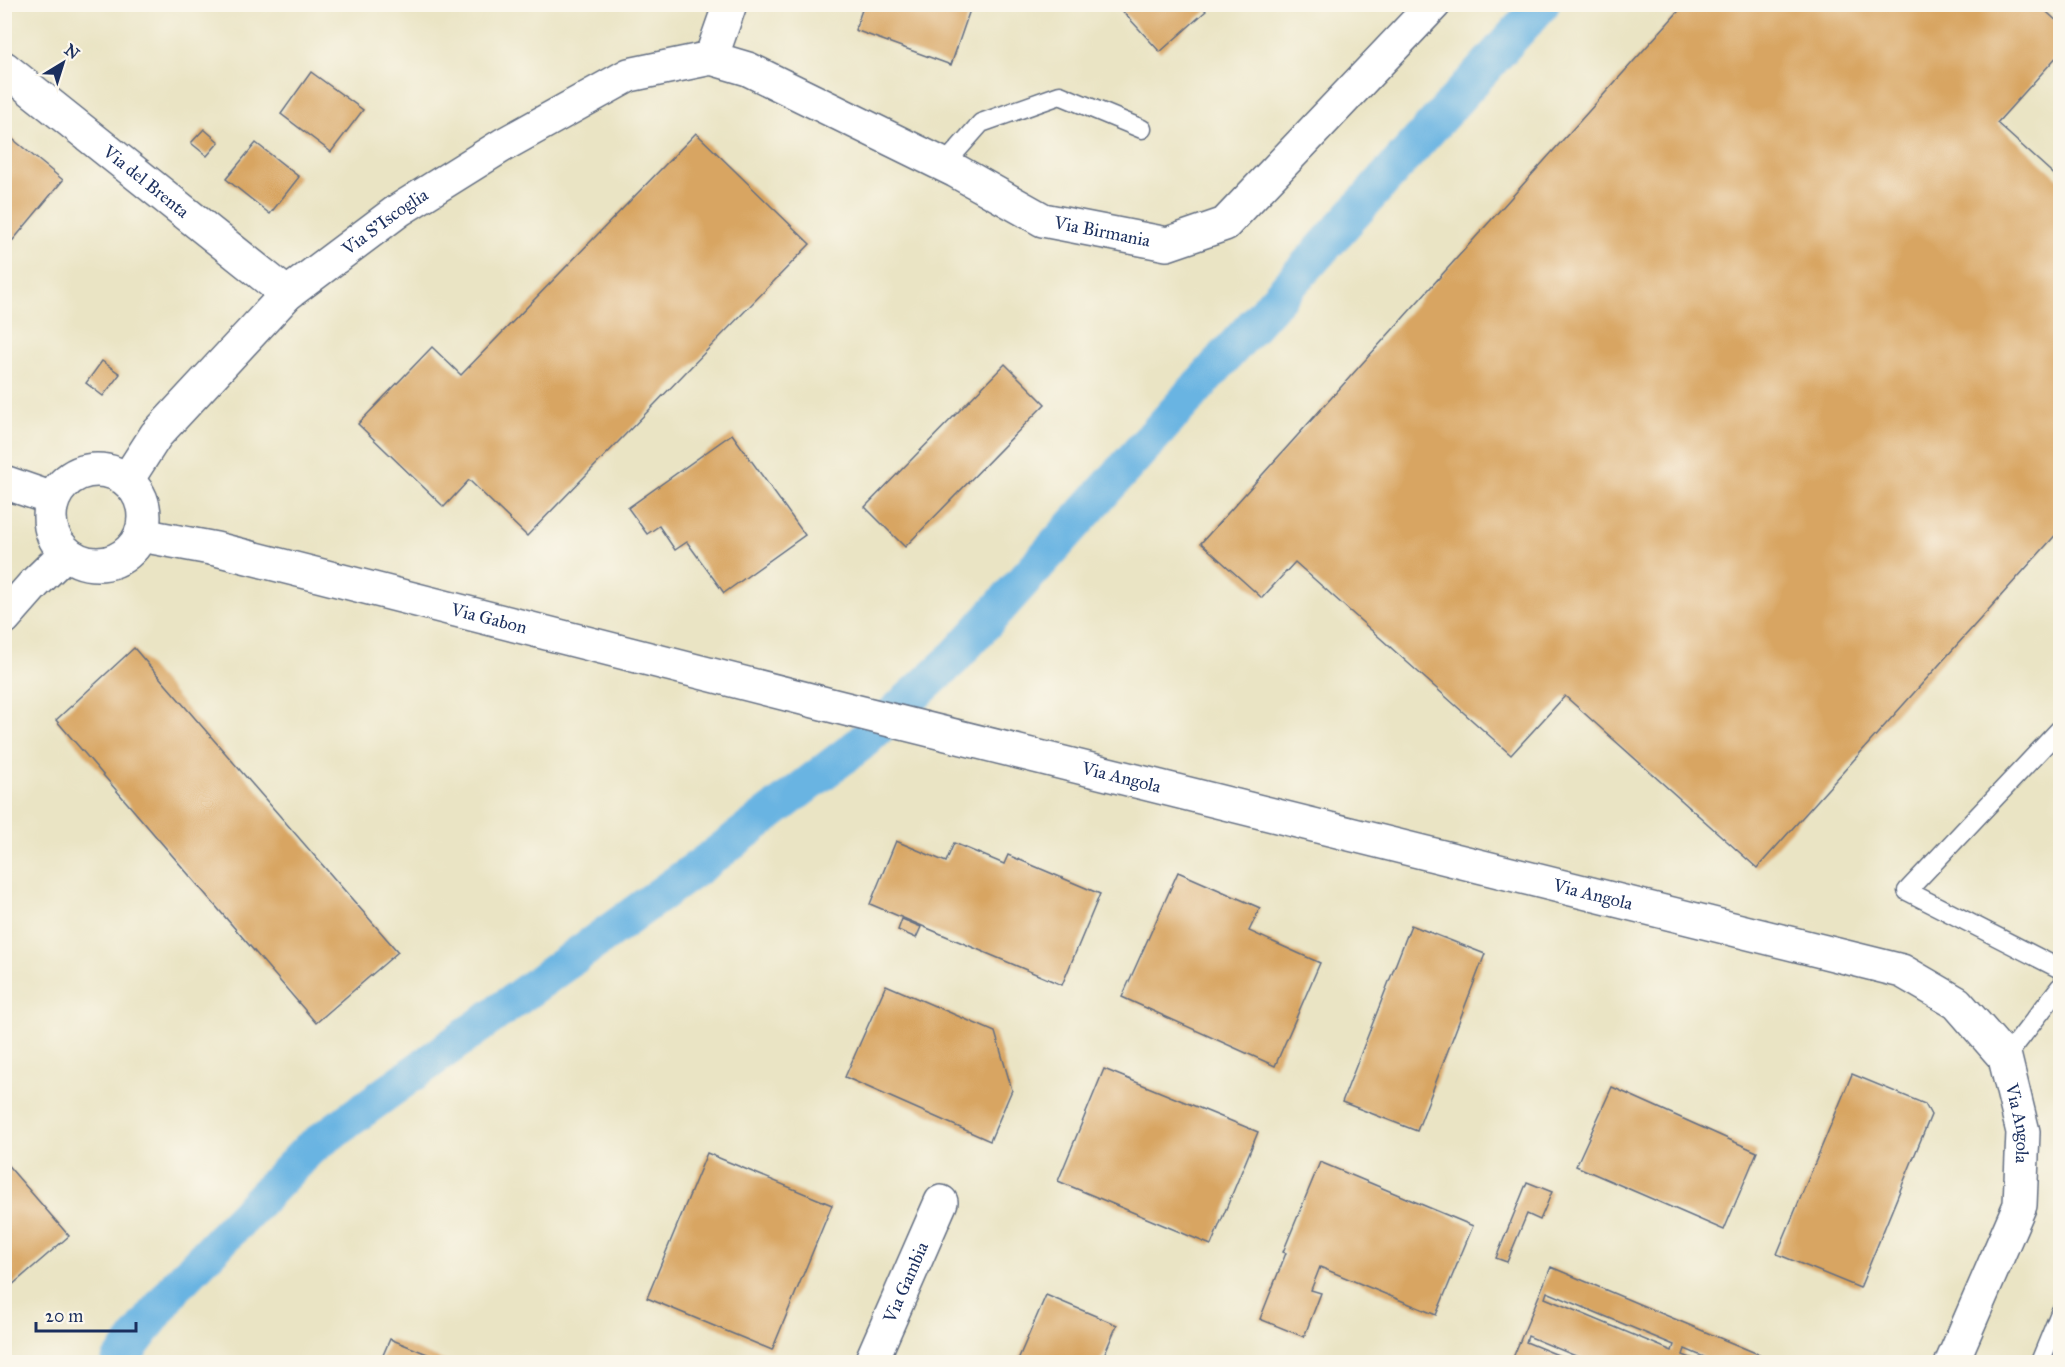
<svg xmlns="http://www.w3.org/2000/svg" width="2065" height="1367" font-family="'IM FELL Great Primer',serif">
<style>
.lines{fill:none;stroke-linecap:round;stroke-linejoin:round}
.canal{stroke:#69b4e2;stroke-width:36}
.building{fill:#d8a562;fill-rule:evenodd}
.lane-casing{stroke:#636e82;stroke-width:21}
.street-casing{stroke:#636e82;stroke-width:36}
.lane{stroke:#fff;stroke-width:18}
.street{stroke:#fff;stroke-width:33}
.labels{text-anchor:middle;dominant-baseline:central;stroke-width:4.5;stroke-linejoin:round;paint-order:stroke}
.street-label{font-size:18px;fill:#1b2f5e;stroke:#fbf7ec}
</style>
<rect width="100%" height="100%" fill="#fbf7ec"/>
<filter id="ink" filterUnits="userSpaceOnUse"><feTurbulence type="fractalNoise" baseFrequency=".0167" numOctaves="2"/><feDisplacementMap in="SourceGraphic" scale="12" xChannelSelector="R" yChannelSelector="G"/><feConvolveMatrix kernelMatrix="1 2 1 2 8 2 1 2 1" color-interpolation-filters="sRGB"/></filter>
<filter id="wash" filterUnits="userSpaceOnUse"><feTurbulence type="fractalNoise" baseFrequency=".008" numOctaves="4" result="noise"/><feDisplacementMap in="SourceGraphic" scale="24" xChannelSelector="R" yChannelSelector="G"/><feGaussianBlur stdDeviation="1.35" result="paint"/><feColorMatrix in="noise" values="0 0 0 0 0 0 0 0 0 0 0 0 0 0 0 0 0 1.4 0 .05"/><feComposite in="paint" operator="in"/></filter>
<g filter="url(#wash)">
<rect width="100%" height="100%" fill="#eae4c4"/>
<g class="lines">
<!-- canal -->
<path class="canal" d="M 119,1362 L 177,1285 L 309,1149 L 715,855 L 859,745 L 953,659 L 1542,4"/>
</g>
<g id="blocks">
<!-- building -->
<g class="building">
<path d="M 864,4 L 972,4 L 951,65 L 855,30 Z"/>
<path d="M 1685,4 L 2038,4 L 2060,24 L 2060,53 L 1997,123 L 2060,180 L 2060,530 L 1757,868 L 1565,696 L 1511,755 L 1295,562 L 1262,598 L 1201,543 Z"/>
<path d="M 1117,5 L 1201,5 L 1206,11 L 1160,52 Z"/>
<path d="M 311,72 L 363,110 L 331,152 L 281,114 Z"/>
<path d="M 204,129 L 219,142 L 207,156 L 191,143 Z"/>
<path d="M 4,132 L 63,180 L 4,251 Z"/>
<path d="M 696,133 L 810,244 L 527,536 L 469,480 L 444,507 L 358,424 L 432,347 L 461,375 Z"/>
<path d="M 256,143 L 299,177 L 270,214 L 226,179 Z"/>
<path d="M 102,361 L 120,374 L 103,396 L 86,383 Z"/>
<path d="M 1005,364 L 1045,404 L 905,547 L 865,507 Z"/>
<path d="M 732,434 L 805,535 L 724,593 L 687,542 L 675,550 L 659,526 L 647,534 L 628,508 Z"/>
<path d="M 134,648 L 398,952 L 316,1023 L 56,720 Z"/>
<path d="M 896,841 L 946,862 L 954,843 L 1004,864 L 1008,855 L 1100,894 L 1062,985 L 870,904 Z"/>
<path d="M 1178,872 L 1260,908 L 1249,931 L 1320,963 L 1275,1066 L 1122,997 Z"/>
<path d="M 902,919 L 921,927 L 916,938 L 898,930 Z"/>
<path d="M 1411,925 L 1485,954 L 1417,1131 L 1342,1102 Z"/>
<path d="M 886,985 L 995,1032 L 1012,1090 L 990,1141 L 845,1077 Z"/>
<path d="M 1104,1069 L 1258,1132 L 1211,1245 L 1058,1181 Z"/>
<path d="M 1852,1074 L 1925,1104 L 1931,1115 L 1860,1288 L 1777,1254 Z"/>
<path d="M 1612,1087 L 1757,1152 L 1724,1230 L 1576,1166 Z"/>
<path d="M 707,1153 L 832,1205 L 772,1350 L 647,1298 Z"/>
<path d="M 4,1161 L 69,1236 L 4,1292 Z"/>
<path d="M 1320,1162 L 1473,1226 L 1436,1315 L 1320,1267 L 1311,1290 L 1321,1293 L 1304,1337 L 1260,1319 L 1286,1253 L 1283,1252 Z"/>
<path d="M 1527,1182 L 1552,1192 L 1540,1220 L 1527,1214 L 1507,1262 L 1496,1258 Z"/>
<path d="M 1551,1267 L 1777,1362 L 1716,1362 L 1685,1349 L 1683,1355 L 1701,1362 L 1590,1362 L 1528,1336 L 1526,1342 L 1575,1362 L 1517,1362 L 1512,1360 ZM 1547,1292 L 1674,1345 L 1672,1351 L 1545,1298 Z"/>
<path d="M 1046,1295 L 1117,1325 L 1101,1362 L 1017,1362 Z"/>
<path d="M 390,1339 L 447,1362 L 380,1362 Z"/>
</g>
</g>
</g>
<g filter="url(#ink)">
<use href="#blocks" fill-opacity="0" stroke="#636e82" stroke-width="1.5"/>
<g class="lines">
<defs>
<g id="lane">
<path d="M 944,165 L 981,123 L 1060,95 L 1142,129"/>
<path d="M 2060,729 L 1907,891 L 2060,969"/>
<path d="M 2005,1058 L 2060,987"/>
<path d="M 2040,1362 L 2060,1313"/>
</g>
<g id="street">
<path d="M 711,58 L 730,4"/>
<path id="s1" d="M 4,68 L 287,294"/>
<circle cx="97" cy="517" r="47"/>
<path id="s2" d="M 127,480 L 156,435 L 287,294 L 399,210 L 503,145 L 629,75 L 711,58 L 748,69 L 956,171 L 1043,220 L 1167,244 L 1225,224 L 1434,4"/>
<path d="M 4,482 L 53,499"/>
<path id="s3" d="M 141,535 L 216,549 L 838,707 L 1902,971 L 1957,1003 L 2005,1058 L 2023,1132 L 2020,1205 L 1952,1362"/>
<path d="M 4,618 L 34,584 L 66,553"/>
<path id="s4" d="M 871,1362 L 941,1202"/>
</g>
</defs>
<!-- lane casing -->
<use href="#lane" class="lane-casing"/>
<!-- street casing -->
<use href="#street" class="street-casing"/>
<!-- lane -->
<use href="#lane" class="lane"/>
<!-- street -->
<use href="#street" class="street"/>
</g>
</g>
<g class="labels">
<!-- street labels -->
<g class="street-label">
<text stroke="none"><textPath href="#s1" startOffset="182">Via del Brenta</textPath></text>
<text stroke="none"><textPath href="#s2" startOffset="368">Via S'Iscoglia</textPath></text>
<text stroke="none"><textPath href="#s2" startOffset="1167">Via Birmania</textPath></text>
<text stroke="none"><textPath href="#s3" startOffset="358">Via Gabon</textPath></text>
<text stroke="none"><textPath href="#s3" startOffset="1010">Via Angola</textPath></text>
<text stroke="none"><textPath href="#s3" startOffset="1496">Via Angola</textPath></text>
<text stroke="none"><textPath href="#s3" startOffset="2018">Via Angola</textPath></text>
<text stroke="none"><textPath href="#s4" startOffset="87">Via Gambia</textPath></text>
</g>
</g>
<!-- margin -->
<rect width="2065" height="1367" fill="none" stroke="#fbf7ec" stroke-width="24"/>
<!-- north arrow -->
<g transform="translate(63 63) rotate(38)" stroke="#fbf7ec" stroke-width="4.5" paint-order="stroke">
<path d="M0-4.5L10 22L0 15L-10 22Z" fill="#1b2f5e"/>
<text y="-9" font-size="16" font-weight="bold" text-anchor="middle" fill="#1b2f5e">N</text>
</g>
<!-- scale -->
<path d="M36 1322v9h100v-9" fill="none" stroke="#1b2f5e" stroke-width="3"/>
<text x="45" y="1322" font-size="18" fill="#1b2f5e" stroke="#fbf7ec" stroke-width="4.5" paint-order="stroke">20 m</text>
</svg>
